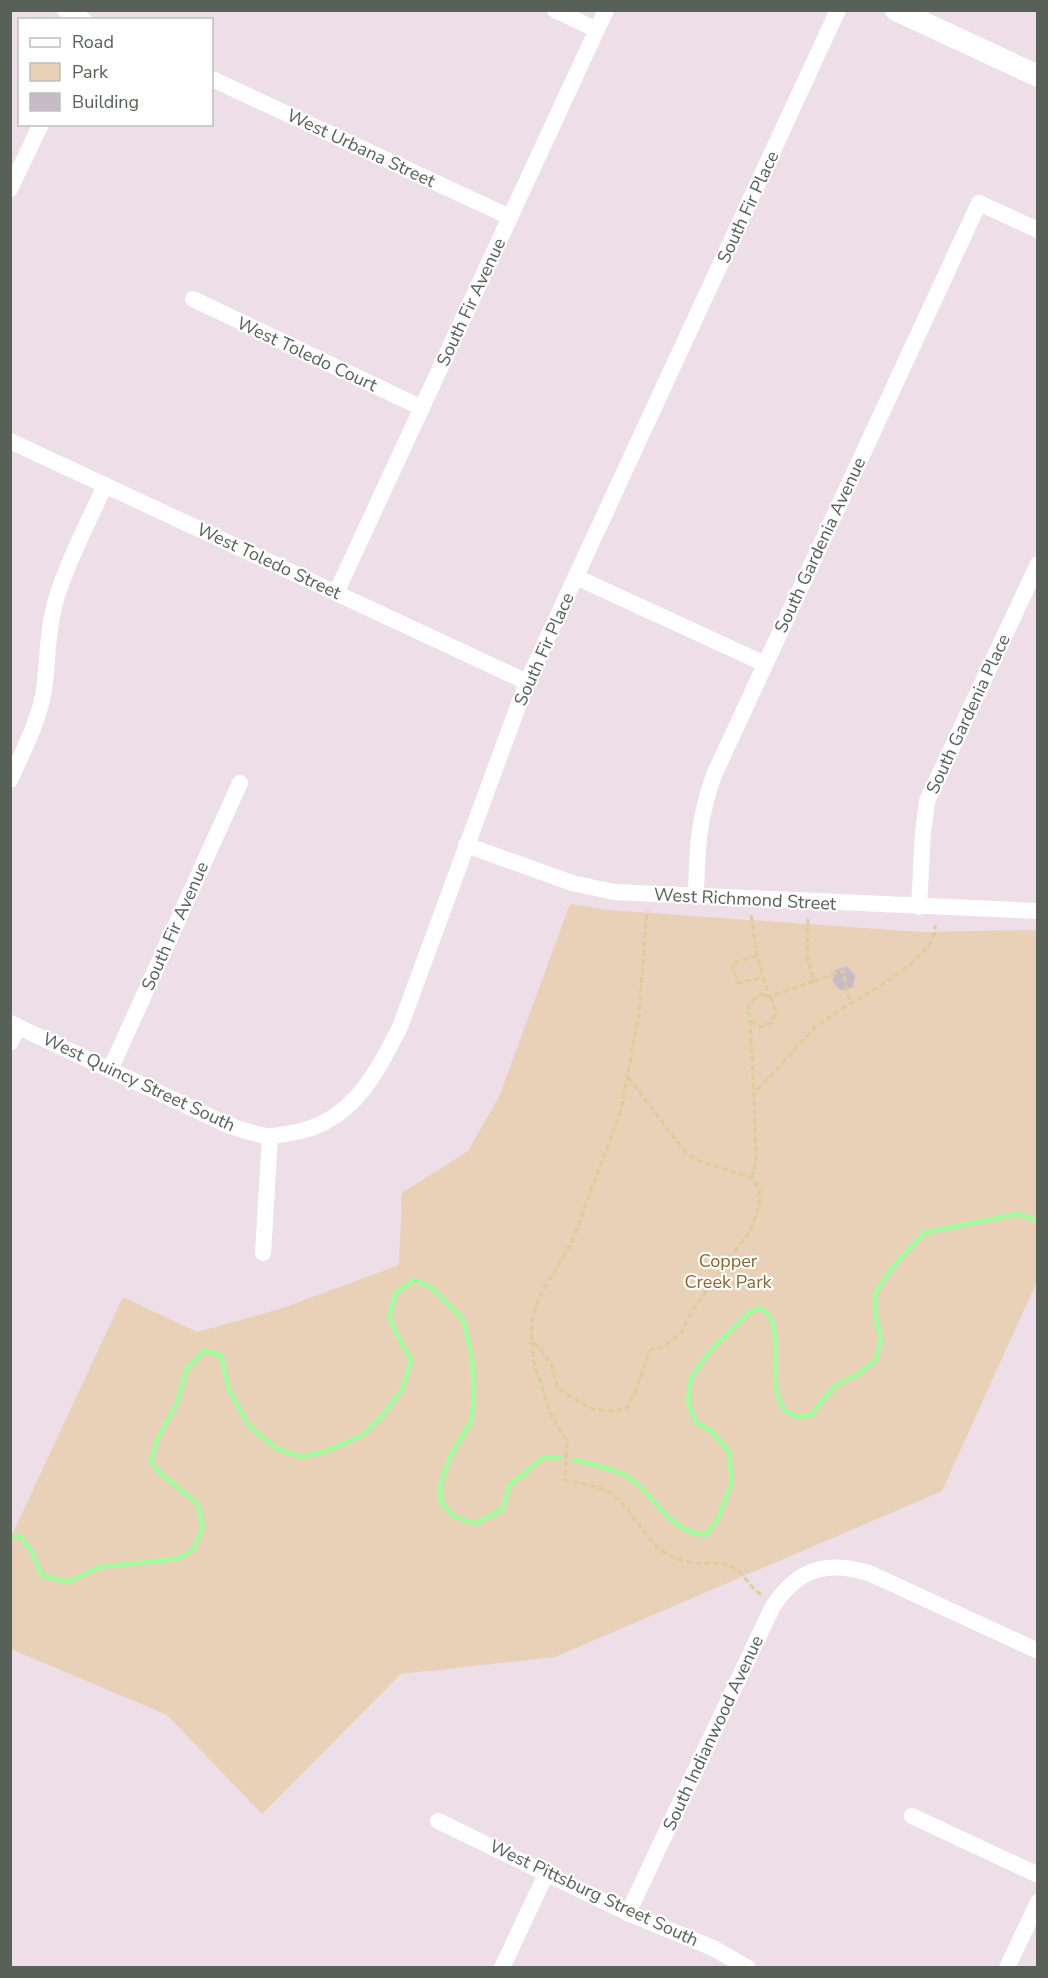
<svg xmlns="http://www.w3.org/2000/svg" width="1048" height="1978" font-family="'Nunito Sans',sans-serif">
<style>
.green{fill:#e8d1b7}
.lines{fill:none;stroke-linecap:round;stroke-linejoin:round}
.stream{stroke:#9eff9c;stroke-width:4.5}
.building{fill:#c7bbc5;stroke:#d2bccd;stroke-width:1.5}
.path{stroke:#dbce99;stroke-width:3;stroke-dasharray:6 3;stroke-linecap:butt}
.minor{stroke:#fff;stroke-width:16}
.secondary{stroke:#fff;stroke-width:22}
.labels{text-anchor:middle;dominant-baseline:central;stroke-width:4.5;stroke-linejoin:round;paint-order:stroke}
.street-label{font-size:18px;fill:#576158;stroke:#fff}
.park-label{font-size:18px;fill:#8b642c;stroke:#fff}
</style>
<rect width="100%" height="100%" fill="#eddee8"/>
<!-- green -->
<path class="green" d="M 570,904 L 608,910 L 921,932 L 1037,930 L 1037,1281 L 942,1491 L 555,1657 L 401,1674 L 262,1814 L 167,1715 L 11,1649 L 11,1537 L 123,1297 L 197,1332 L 280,1309 L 399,1265 L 402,1193 L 468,1151 L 499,1097 Z"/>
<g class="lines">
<!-- stream -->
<g class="stream">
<path d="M 574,1460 C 592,1465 613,1468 628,1477 C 658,1497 667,1532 706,1535 L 718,1519 L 732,1482 L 729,1452 L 712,1432 L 696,1422 L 688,1403 L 691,1378 L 709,1352 L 750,1312 L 761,1308 C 764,1311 769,1315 771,1319 C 783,1343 762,1406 795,1416 C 799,1417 805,1416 810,1416 L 836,1385 L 857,1375 L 876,1360 L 881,1339 L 875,1314 L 875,1294 L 893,1267 L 924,1233 L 1018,1214 L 1038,1221"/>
<path d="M 10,1537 L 20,1536 L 32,1552 L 42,1576 L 68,1582 L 100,1567 L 178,1559 L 194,1549 L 203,1527 L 198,1504 L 159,1472 L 151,1462 L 157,1440 L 177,1403 L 187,1369 L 204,1351 L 221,1355 L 229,1390 L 250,1427 L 277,1449 L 303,1457 L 327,1451 L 363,1435 L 383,1415 L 403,1388 L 411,1359 L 396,1333 L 389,1316 L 396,1293 L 414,1280 L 432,1288 L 463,1319 L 472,1357 L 474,1397 L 471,1422 L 450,1457 L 440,1486 L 441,1503 L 455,1517 L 475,1524 L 502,1510 L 510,1485 L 543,1458 L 560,1458"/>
</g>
</g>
<!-- building -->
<path class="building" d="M 847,967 L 855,976 L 852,987 L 841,990 L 833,981 L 836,970 Z"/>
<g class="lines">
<!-- path -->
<g class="path">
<path d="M 751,915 L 756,950 L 769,997 L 814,981 L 807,957 L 808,918"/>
<path d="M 757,956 L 732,963 L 738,983 L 763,977"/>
<path d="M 814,981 L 843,971 L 850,1004"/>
<path d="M 762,994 L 772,999 L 776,1011 L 772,1023 L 760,1027 L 752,1021 L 747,1010 L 751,1002 Z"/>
<path d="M 750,1020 L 754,1093"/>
<path d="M 628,1077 L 686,1153 L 697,1160 L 752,1178 L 759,1190 L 760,1202 L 751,1229 L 694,1308 L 681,1333 L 663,1347 L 650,1350 L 636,1390 L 627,1408 L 612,1411 L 593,1409 L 571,1397 L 558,1388 L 552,1367 L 540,1348 L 532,1341 C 527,1300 558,1272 574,1237 L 621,1110 L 639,1014 L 647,910"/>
<path d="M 752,1178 L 756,1160 L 754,1093 C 776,1072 795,1047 817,1026 C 844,1003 938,963 935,925"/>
<path d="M 532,1342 L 534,1363 L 550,1413 L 567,1441 L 565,1480 C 579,1483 598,1485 609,1492 C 632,1506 641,1537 666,1553 C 674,1558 686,1562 696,1563 C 708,1564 721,1561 732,1567 C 745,1573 748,1587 762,1595"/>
</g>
<!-- minor -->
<g class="minor">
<path d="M 65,10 L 84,20"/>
<path d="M 555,10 L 597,30"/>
<path d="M 212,79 L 510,217"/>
<path d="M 10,189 L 41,124"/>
<path d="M 193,299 L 422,408"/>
<path d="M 10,441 L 527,682"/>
<path d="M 576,577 L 765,664"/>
<path d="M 336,593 L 606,10"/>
<path d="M 10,780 C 23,751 39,721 44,690 C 48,661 47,631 55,603 C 67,562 88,523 105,485"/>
<path d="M 466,845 L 572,883 L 614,892 L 1038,911"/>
<path d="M 696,896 C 697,849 698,820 714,775 L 979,203 L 1038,230"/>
<path d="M 919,907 L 923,833 L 927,801 L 1038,564"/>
<path d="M 10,1023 L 228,1125 C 241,1129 255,1135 269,1136 C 279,1136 291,1133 301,1131 C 354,1118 377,1072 400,1027 L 527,682 L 838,10"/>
<path d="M 10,1043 L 18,1027"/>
<path d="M 110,1070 L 240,783"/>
<path d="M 263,1253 L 270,1136"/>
<path d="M 912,1816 L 1038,1875"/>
<path d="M 438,1821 L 628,1913 L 713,1948 L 748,1968"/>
<path d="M 628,1913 L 773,1606 C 798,1569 826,1560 869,1573 L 1038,1651"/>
<path d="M 502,1968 L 546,1874"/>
<path d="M 1007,1968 L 1038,1902"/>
</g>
<!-- secondary -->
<path class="secondary" d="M 896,10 L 1038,76"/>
</g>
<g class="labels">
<!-- street labels -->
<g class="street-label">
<text transform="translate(361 148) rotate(25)">West Urbana Street</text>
<text transform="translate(748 207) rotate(-65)">South Fir Place</text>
<text transform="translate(471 302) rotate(-65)">South Fir Avenue</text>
<text transform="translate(307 354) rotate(25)">West Toledo Court</text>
<text transform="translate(820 545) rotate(-65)">South Gardenia Avenue</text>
<text transform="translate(269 561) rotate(25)">West Toledo Street</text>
<text transform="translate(544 649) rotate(-66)">South Fir Place</text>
<text transform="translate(968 714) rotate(-65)">South Gardenia Place</text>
<text transform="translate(745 899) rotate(3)">West Richmond Street</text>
<text transform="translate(175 926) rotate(-66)">South Fir Avenue</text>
<text transform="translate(139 1082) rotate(25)">West Quincy Street South</text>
<text transform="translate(713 1733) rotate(-65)">South Indianwood Avenue</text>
<text transform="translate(594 1893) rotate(25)">West Pittsburg Street South</text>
</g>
<!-- park labels -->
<g class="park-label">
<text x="728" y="1261">Copper<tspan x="728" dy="21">Creek Park</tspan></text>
</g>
</g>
<!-- border -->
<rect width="1048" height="1978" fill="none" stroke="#576158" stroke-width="24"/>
<!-- legend -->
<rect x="18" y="18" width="195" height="108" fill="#ffffff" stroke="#bcc0bc" stroke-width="1.5"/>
<rect x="30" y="38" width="30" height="9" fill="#ffffff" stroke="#bcc0bc" stroke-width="1.5"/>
<text x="72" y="48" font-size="18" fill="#576158">Road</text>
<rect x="30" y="63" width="30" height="18" fill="#e8d1b7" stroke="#bcc0bc" stroke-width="1.5"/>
<text x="72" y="78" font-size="18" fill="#576158">Park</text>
<rect x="30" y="93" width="30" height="18" fill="#c7bbc5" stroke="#bcc0bc" stroke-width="1.5"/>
<text x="72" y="108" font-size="18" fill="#576158">Building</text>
</svg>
